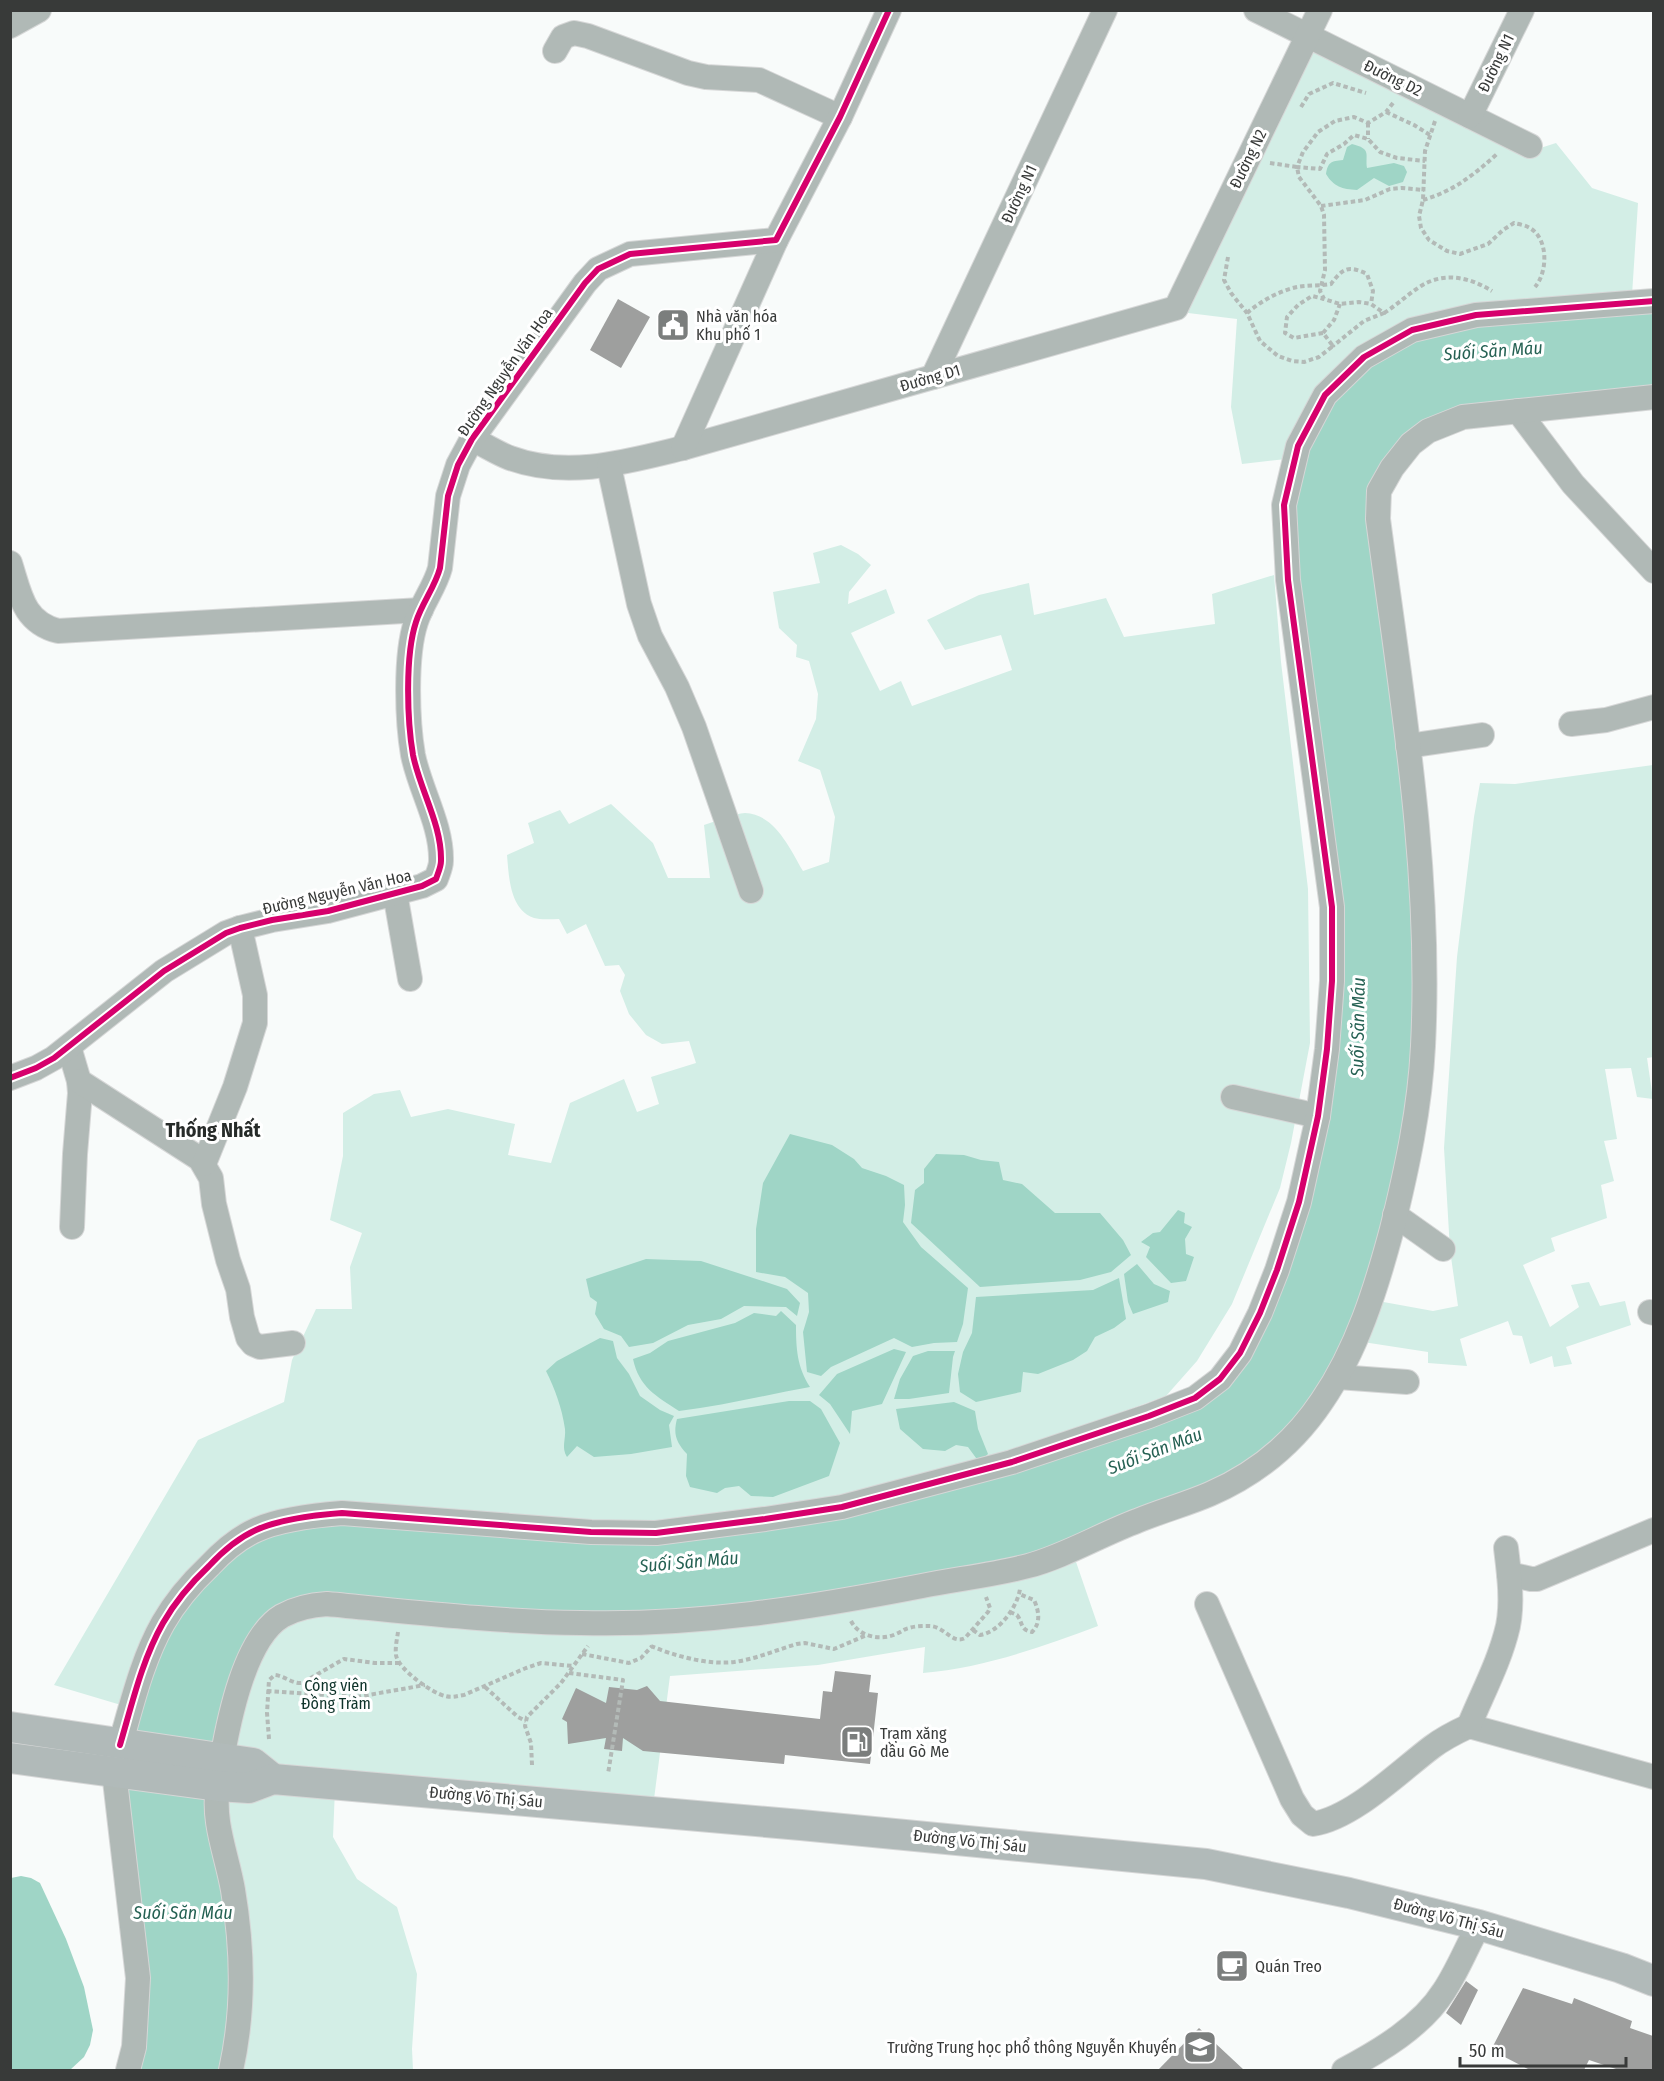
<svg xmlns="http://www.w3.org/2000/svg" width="1664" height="2081" font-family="'Fira Sans Condensed',sans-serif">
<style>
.green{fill:#d3eee6}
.water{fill:#9fd5c6}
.building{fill:#9e9f9e}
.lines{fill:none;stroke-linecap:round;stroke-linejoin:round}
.minor-casing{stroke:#d6d7d7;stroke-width:26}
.major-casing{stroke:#d6d7d7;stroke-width:32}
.path{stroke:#b3bab7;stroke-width:4;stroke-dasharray:4.5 3;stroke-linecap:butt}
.minor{stroke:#b0b9b6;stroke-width:24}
.major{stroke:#b1bab9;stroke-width:30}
.cycleway-casing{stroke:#fff;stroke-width:10}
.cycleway{stroke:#d6006c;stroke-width:6}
.labels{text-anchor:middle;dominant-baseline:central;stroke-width:6;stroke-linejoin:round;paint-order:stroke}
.street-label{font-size:16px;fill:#383a39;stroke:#fff}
.poi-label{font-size:16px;fill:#383a39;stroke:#fff;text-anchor:start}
.park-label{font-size:16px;fill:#0e332a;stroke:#fff}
.water-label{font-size:18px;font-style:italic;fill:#256153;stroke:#fff}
.quarter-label{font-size:20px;font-weight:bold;fill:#272b29;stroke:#fff}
</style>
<rect width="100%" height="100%" fill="#f8fbfa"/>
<!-- green -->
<g class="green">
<path d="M 1310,43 L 1531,151 L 1556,143 L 1592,188 L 1638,203 L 1632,295 L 1286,459 L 1242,464 L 1231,407 L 1237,319 L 1180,312 Z"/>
<path d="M 841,545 L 858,554 L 871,565 L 849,592 L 848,604 L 886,589 L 895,613 L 851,633 L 880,691 L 901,681 L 912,706 L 1012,670 L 1001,635 L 945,650 L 927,620 L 979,595 L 1029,583 L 1034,615 L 1106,598 L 1124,637 L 1215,624 L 1212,594 L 1274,575 L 1281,662 L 1308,889 L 1310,1043 L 1291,1143 L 1280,1188 L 1232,1304 L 1197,1361 L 1166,1396 L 1021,1449 L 912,1480 L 768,1513 L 651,1523 L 533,1519 L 368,1504 L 121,1705 L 54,1685 L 198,1440 L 284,1402 L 292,1360 L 316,1309 L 352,1309 L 350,1267 L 362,1233 L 330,1220 L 343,1156 L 343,1113 L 374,1094 L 400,1090 L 411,1117 L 448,1109 L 515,1124 L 508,1155 L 551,1163 L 570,1103 L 624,1079 L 637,1112 L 659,1104 L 651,1077 L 696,1063 L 689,1041 L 662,1044 L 646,1035 L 629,1014 L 620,991 L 625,975 L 619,965 L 605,966 L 586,924 L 567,934 L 559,919 C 551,919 541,920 534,918 C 510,910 509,878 507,855 L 534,843 L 528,823 L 560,810 L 569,824 L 611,804 L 653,843 L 668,878 L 710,878 L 704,825 C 715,822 735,813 745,813 C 775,814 790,849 803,871 L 829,862 L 835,817 L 820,770 L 798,761 L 816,719 L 818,694 L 809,661 L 796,657 L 797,645 L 779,628 L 773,592 L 820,583 L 813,553 Z"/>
<path d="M 1653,765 L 1654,1057 L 1647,1058 L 1653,1099 L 1637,1097 L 1631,1068 L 1605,1069 L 1617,1139 L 1604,1141 L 1614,1181 L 1601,1185 L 1607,1218 L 1551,1238 L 1555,1251 L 1523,1265 L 1550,1327 L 1579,1307 L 1571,1285 L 1589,1282 L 1600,1306 L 1625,1301 L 1631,1325 L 1566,1347 L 1572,1364 L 1554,1367 L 1552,1356 L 1530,1364 L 1522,1336 L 1513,1335 L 1508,1321 L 1460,1339 L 1467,1366 L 1428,1363 L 1428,1352 L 1363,1342 L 1378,1301 L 1433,1311 L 1458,1306 L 1450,1250 L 1444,1148 L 1457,957 L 1474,817 L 1480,783 L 1515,784 Z"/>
<path d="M 1074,1556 L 1098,1626 C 1042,1647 983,1668 923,1673 L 925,1647 L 818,1665 L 670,1676 L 654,1799 L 283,1772 L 232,1750 L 243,1699 L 271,1638 L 296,1618 Z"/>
<path d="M 274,1784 L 335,1789 L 333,1837 L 357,1879 L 397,1907 L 417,1974 L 412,2049 L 413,2070 L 239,2070 L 224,1799 Z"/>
</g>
<!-- water -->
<g class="water">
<path d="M 1352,144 C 1372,149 1365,154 1367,168 L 1394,163 L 1404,166 L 1407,172 L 1403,182 L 1389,186 L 1374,178 L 1357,190 C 1342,189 1334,187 1326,174 C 1328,162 1331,161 1343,160 L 1347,147 Z"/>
<path d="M 1653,308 L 1653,390 L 1461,410 L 1385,463 L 1395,713 L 1417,949 L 1410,1095 L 1378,1252 L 1329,1376 L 1294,1426 L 1241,1470 L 1031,1557 L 770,1605 L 589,1616 L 342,1598 L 249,1643 L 216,1857 L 232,1960 L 223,2070 L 136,2070 L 124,1755 L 170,1627 L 225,1561 L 259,1537 L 311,1523 L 654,1541 L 1142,1427 L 1247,1355 L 1335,1045 L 1295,579 L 1292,506 L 1304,449 L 1330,400 L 1368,363 L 1414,337 L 1476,323 Z"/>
<path d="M 790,1134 L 832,1145 L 854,1159 L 862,1168 L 886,1176 L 904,1185 L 905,1205 L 903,1222 L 921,1247 L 968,1288 L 963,1324 L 957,1342 L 934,1343 L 912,1347 L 894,1338 L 831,1367 L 821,1376 L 807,1372 L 803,1332 L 809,1312 L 808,1293 L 785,1277 L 756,1272 L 756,1229 L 763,1183 Z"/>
<path d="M 936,1154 L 964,1155 L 981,1160 L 999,1162 L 1003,1180 L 1022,1184 L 1055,1213 L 1100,1213 L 1123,1240 L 1131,1255 L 1111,1272 L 1080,1280 L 980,1287 L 911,1223 L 915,1190 L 924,1183 L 924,1169 Z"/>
<path d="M 1178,1210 L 1185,1213 L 1184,1223 L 1192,1227 L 1185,1239 L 1186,1254 L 1194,1257 L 1186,1281 L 1171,1283 L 1146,1257 L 1150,1247 L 1141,1242 L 1153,1233 L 1160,1232 Z"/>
<path d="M 646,1259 L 701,1261 L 787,1289 L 800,1303 L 797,1316 L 786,1307 L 744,1306 L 721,1319 L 688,1325 L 653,1343 L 629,1347 L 621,1336 L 604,1329 L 595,1314 L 597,1302 L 590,1297 L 586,1279 Z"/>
<path d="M 1137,1264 L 1154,1284 L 1170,1291 L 1168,1302 L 1133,1314 L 1128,1302 L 1124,1274 Z"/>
<path d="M 1119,1278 L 1126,1319 L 1114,1328 L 1095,1337 L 1087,1351 L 1073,1360 L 1038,1374 L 1023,1372 L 1021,1392 L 976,1402 L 960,1392 L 958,1374 L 963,1352 L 972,1333 L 976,1297 L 1093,1290 Z"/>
<path d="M 781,1311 L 796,1325 C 796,1348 797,1367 810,1387 C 766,1395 722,1406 679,1411 C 656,1396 639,1387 633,1359 L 650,1353 L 668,1341 L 735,1323 L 754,1313 L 776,1316 Z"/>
<path d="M 600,1338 L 613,1341 L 617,1358 L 629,1374 L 640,1396 L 660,1410 L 674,1416 L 669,1425 L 672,1447 L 631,1454 L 594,1457 L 577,1446 L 567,1457 C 561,1447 566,1440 565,1429 C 562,1408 555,1389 546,1371 L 557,1361 Z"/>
<path d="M 894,1349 L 906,1352 L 882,1404 L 852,1411 L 850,1434 L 830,1404 L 819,1395 L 837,1374 Z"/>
<path d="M 928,1351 L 955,1351 L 953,1357 L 949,1393 L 909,1399 L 894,1399 L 900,1379 L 913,1356 Z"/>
<path d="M 789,1401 L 810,1401 L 821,1409 L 840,1443 L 829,1476 L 773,1497 L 751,1496 L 739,1486 L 725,1488 L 717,1493 L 690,1487 L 686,1476 L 687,1454 C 676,1442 673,1434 677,1419 Z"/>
<path d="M 954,1402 L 975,1411 L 978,1429 L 988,1454 L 979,1462 L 968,1447 L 956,1445 L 945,1451 L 923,1449 L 900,1429 L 896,1409 Z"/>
<path d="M 21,1876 L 31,1878 L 40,1883 L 66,1939 L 84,1987 L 93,2030 L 90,2045 L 84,2057 L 70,2070 L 11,2070 L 11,1878 Z"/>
</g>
<!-- building -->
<g class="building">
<path d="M 618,299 L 650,317 L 621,368 L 590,350 Z"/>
<path d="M 835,1671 L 871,1675 L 869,1692 L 878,1693 L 870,1764 L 785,1755 L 784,1764 L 643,1751 L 623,1738 L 622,1751 L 604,1749 L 606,1738 L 568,1744 L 567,1722 L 562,1719 L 576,1688 L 606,1703 L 609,1687 L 637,1690 L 647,1686 L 660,1701 L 820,1719 L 823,1691 L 832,1692 Z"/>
<path d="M 1466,1981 L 1478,1990 L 1461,2025 L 1446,2013 Z"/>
<path d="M 1523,1988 L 1572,2004 L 1574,1998 L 1632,2021 L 1630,2028 L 1653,2036 L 1653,2070 L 1619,2070 L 1589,2060 L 1584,2070 L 1530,2070 L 1491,2050 Z"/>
<path d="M 1199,2028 L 1244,2070 L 1158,2070 Z"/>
</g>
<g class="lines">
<defs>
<g id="minor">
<path d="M 1256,10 L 1530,146"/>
<path d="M 10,26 L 39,10"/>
<path d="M 555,51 L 563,37 L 574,33 L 588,36 L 688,73 L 706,77 L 759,80 L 840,117"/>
<path d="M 1470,116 L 1522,10"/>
<path d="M 933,377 L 1105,10"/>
<path d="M 1518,411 L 1573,484 L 1654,571"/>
<path d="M 472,439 C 485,445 497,453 510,458 C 567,479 626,462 683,448 L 1176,308 L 1320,10"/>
<path d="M 683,448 L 776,240"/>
<path d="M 609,466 L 639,604 L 650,636 L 677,687 L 694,727 L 751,891"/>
<path d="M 10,563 C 20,594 23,622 58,631 L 421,610"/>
<path d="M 1571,724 L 1606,720 L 1654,707"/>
<path d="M 1408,746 L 1482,735"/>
<path d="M 395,893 L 410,979"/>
<path d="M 69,1047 L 79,1081 L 80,1093 L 75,1154 L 72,1227"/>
<path d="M 10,1078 L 36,1068 L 54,1058 L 164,971 L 226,933 L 240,928 L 272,920 L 328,911 L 422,886 L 436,879 C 438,873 441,867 441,861 C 442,825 420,790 413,755 C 407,720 405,655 416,622 C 422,603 435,587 440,568 L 448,496 L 458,465 L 472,439 L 585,283 L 598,269 L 630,254 L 776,240 L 840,117 L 889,10"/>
<path d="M 79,1081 L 200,1159 L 211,1178 L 214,1204 L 228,1260 L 238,1289 L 242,1317 L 248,1338 L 253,1344 L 260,1347 L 293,1343"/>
<path d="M 1233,1097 L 1318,1116"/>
<path d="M 204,1164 L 235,1087 L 255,1023 L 255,995 L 240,928"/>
<path d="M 1395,1215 L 1443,1249"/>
<path d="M 1650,1312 L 1654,1313"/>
<path d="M 1338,1377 L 1407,1382"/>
<path d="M 1509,1574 L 1531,1579 L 1537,1579 L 1654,1530"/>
<path d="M 1207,1604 L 1292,1799 L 1302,1815 L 1313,1824 C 1353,1818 1400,1771 1432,1747 C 1444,1738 1456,1732 1469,1726 L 1654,1777"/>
<path d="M 1469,1726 C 1482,1694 1500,1661 1508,1626 C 1513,1601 1509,1573 1506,1548"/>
<path d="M 120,1745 C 132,1704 142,1660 163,1623 C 175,1602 191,1583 209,1566 C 222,1552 238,1538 256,1530 C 280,1519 316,1515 342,1513 L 591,1532 L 656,1533 L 765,1519 L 842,1507 L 1012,1462 L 1149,1416 L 1195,1398 L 1220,1379 L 1240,1353 L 1260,1313 L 1277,1270 L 1299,1202 L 1318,1116 L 1327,1049 L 1332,981 L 1332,907 L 1288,580 L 1284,505 L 1298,446 L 1325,395 L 1364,357 L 1412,330 L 1476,315 L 1654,301"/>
<path d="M 222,1759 C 229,1719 245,1638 282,1616 C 296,1608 311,1605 327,1604 C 412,1612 496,1622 581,1623 C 696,1626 809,1608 922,1586 C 957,1579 994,1575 1028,1566 C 1063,1557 1102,1534 1137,1521 C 1161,1511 1187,1504 1210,1494 C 1256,1474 1294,1443 1322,1401 C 1357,1350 1376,1289 1392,1229 C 1407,1169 1420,1108 1423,1046 C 1432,869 1401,693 1378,519 L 1379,491 L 1392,468 L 1411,444 L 1428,431 L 1463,417 L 1654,397"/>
<path d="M 114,1772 L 138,1978 L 134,2047 L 128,2070"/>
<path d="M 218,1786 C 212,1822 227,1855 233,1890 C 243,1949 244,2012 231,2070"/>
<path d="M 1344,2070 C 1380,2051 1422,2026 1444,1991 C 1458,1970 1467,1946 1479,1925"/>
</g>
<g id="major">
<path d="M 10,1727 L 253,1763 L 273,1779"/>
<path d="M 10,1758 L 218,1786 L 249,1788 L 273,1779 L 801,1825 L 1206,1864 L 1349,1893 L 1479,1925 L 1621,1968 L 1654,1981"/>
</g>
</defs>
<!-- minor casing -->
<use href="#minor" class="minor-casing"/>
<!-- major casing -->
<use href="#major" class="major-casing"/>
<!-- path -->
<g class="path">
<path d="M 1393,103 L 1386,112 L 1368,123 L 1354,117 L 1335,121 L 1318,132 L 1303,152 L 1297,167 L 1320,169 L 1327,154 L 1344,144 L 1354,135 L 1368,139 L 1380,152 L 1397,158 L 1425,161"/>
<path d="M 1301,107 L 1309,94 L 1333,83 L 1366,93"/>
<path d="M 1386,112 L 1414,125 L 1430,135"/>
<path d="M 1435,121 L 1425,151 L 1423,200 L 1419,216 L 1421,228 L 1429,240 L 1447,251 L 1460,254 L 1488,244 L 1503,230 L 1514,223 C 1518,224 1524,225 1528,227 C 1549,237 1548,272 1535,287"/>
<path d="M 1368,123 L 1368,139"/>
<path d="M 1270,163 L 1297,167 L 1299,177 L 1321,206 L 1324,215 L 1325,270 L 1320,291 L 1324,299 L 1340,304 L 1359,302 L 1371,304 L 1384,313 L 1364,321 L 1333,346 L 1334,347"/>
<path d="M 1423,200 C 1454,191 1475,174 1498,153"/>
<path d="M 1321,206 L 1365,200 L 1390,189 L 1402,188 L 1424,190"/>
<path d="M 1228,257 L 1224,280 L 1231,293 L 1247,313 L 1260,341 L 1278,356 L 1292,361 L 1304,362 L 1319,357 L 1333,346 L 1323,333 L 1294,338 L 1285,333 L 1287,317 L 1298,305 L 1312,296 L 1324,299"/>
<path d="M 1247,313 C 1261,301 1279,291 1297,287 C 1308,285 1320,286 1331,284 C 1343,268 1348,265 1367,274 L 1373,291 L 1371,304"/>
<path d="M 1384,313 C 1397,305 1408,294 1421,286 C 1445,271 1471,278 1492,291"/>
<path d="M 1323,333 L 1334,320 L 1340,304"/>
<path d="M 1010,1612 L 1017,1615 C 1023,1623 1020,1630 1032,1632 C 1041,1623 1039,1611 1034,1600 L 1019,1594"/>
<path d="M 851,1621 C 859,1637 881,1641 896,1634 C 901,1632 904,1629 909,1628 C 915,1626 922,1626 928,1626 C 944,1625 952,1645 965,1638 L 988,1612 L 990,1608 L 986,1597"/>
<path d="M 973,1630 L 980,1635 C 999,1632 1017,1608 1020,1589"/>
<path d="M 398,1632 C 397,1639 395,1648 396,1655 C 398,1669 432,1693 445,1696 C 452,1698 457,1696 464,1695 L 526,1668 L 541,1663 L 573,1666"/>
<path d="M 651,1646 C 675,1656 707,1665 734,1662 C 756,1659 776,1650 797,1644 L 805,1643 L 834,1649 L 867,1635"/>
<path d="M 582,1654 L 629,1663 L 641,1658 L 652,1646"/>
<path d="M 569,1673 L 623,1680 L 608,1774"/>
<path d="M 485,1687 L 518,1717 L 526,1721"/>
<path d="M 267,1691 L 357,1697 L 425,1685"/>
<path d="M 269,1739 L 267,1713 L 269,1680 L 275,1675 C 285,1676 292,1684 302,1683 L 344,1659 L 375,1663 L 399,1663"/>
<path d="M 532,1765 L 531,1743 L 525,1726 L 527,1717 L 561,1683 L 588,1646"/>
</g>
<!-- minor -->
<use href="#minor" class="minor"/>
<!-- major -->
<use href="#major" class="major"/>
<defs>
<g id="cycleway">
<path d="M 10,1078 L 36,1068 L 54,1058 L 164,971 L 226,933 L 240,928 L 272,920 L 328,911 L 422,886 L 436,879 C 438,873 441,867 441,861 C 442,825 420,790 413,755 C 407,720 405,655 416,622 C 422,603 435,587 440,568 L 448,496 L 458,465 L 472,439 L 585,283 L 598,269 L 630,254 L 776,240 L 840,117 L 889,10"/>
<path d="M 120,1745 C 132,1704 142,1660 163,1623 C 175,1602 191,1583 209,1566 C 222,1552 238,1538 256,1530 C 280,1519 316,1515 342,1513 L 591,1532 L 656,1533 L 765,1519 L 842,1507 L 1012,1462 L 1149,1416 L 1195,1398 L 1220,1379 L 1240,1353 L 1260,1313 L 1277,1270 L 1299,1202 L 1318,1116 L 1327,1049 L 1332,981 L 1332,907 L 1288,580 L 1284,505 L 1298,446 L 1325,395 L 1364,357 L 1412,330 L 1476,315 L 1654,301"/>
</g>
</defs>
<!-- cycleway casing -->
<use href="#cycleway" class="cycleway-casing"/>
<!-- cycleway -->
<use href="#cycleway" class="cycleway"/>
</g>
<!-- icons -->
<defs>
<symbol id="civic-square" viewBox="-11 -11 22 22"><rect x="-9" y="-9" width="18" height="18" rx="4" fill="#7b7e7d" stroke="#fff"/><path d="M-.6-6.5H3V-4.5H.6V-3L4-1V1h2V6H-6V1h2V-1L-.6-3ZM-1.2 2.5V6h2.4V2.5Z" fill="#fff"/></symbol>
<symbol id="fuel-square" viewBox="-11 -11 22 22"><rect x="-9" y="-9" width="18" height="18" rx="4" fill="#7b7e7d" stroke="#fff"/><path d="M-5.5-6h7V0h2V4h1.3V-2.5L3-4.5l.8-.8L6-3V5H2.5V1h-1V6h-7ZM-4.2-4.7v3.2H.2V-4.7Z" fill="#fff"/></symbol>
<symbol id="cafe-square" viewBox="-11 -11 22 22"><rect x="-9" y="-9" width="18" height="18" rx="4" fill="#7b7e7d" stroke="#fff"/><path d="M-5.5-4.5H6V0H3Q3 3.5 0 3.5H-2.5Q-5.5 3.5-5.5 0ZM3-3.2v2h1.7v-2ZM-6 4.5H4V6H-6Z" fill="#fff"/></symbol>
<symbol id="school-square" viewBox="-11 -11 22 22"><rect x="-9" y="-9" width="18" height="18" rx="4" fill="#7b7e7d" stroke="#fff"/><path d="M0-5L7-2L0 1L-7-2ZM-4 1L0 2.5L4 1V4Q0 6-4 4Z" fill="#fff"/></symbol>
</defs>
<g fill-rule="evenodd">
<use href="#civic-square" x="654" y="306" width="38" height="38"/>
<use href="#fuel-square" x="838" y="1723" width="38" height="38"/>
<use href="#cafe-square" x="1213" y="1947" width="38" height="38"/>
<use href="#school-square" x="1181" y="2028" width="38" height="38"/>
</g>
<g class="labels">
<!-- street labels -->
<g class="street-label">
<text transform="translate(1496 63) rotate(-64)">Đường N1</text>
<text transform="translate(1393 78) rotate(26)">Đường D2</text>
<text transform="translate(1248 159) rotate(-64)">Đường N2</text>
<text transform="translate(1019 194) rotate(-65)">Đường N1</text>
<text transform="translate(505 372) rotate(-55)">Đường Nguyễn Văn Hoa</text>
<text transform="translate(930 378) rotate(-16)">Đường D1</text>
<text transform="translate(337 892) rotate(-13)">Đường Nguyễn Văn Hoa</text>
<text transform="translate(486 1797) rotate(5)">Đường Võ Thị Sáu</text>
<text transform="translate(970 1841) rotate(6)">Đường Võ Thị Sáu</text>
<text transform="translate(1449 1918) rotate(15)">Đường Võ Thị Sáu</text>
</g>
<!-- poi labels -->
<g class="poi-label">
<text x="696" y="316">Nhà văn hóa<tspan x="696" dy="18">Khu phố 1</tspan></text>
<text x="880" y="1733">Trạm xăng<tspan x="880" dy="18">dầu Gò Me</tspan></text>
<text x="1255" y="1966">Quán Treo</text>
<text x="1177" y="2047" text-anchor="end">Trường Trung học phổ thông Nguyễn Khuyến</text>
</g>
<!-- park labels -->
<g class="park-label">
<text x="336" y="1685">Công viên<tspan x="336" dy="18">Đồng Tràm</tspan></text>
</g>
<!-- water labels -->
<g class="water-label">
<text transform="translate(1493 351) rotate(-4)">Suối Săn Máu</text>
<text transform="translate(1358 1027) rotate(-89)">Suối Săn Máu</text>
<text transform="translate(1155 1451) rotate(-21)">Suối Săn Máu</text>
<text transform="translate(689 1562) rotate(-5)">Suối Săn Máu</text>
<text x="183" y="1913">Suối Săn Máu</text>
</g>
<!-- quarter labels -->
<g class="quarter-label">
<text x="213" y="1130">Thống Nhất</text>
</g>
</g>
<!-- border -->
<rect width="1664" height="2081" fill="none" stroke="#383a39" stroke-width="24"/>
<!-- scale -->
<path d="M1460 2057v9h166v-9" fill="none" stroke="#383a39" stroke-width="3"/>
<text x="1469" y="2057" font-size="18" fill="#383a39" stroke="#ffffff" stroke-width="4.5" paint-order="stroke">50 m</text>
</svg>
